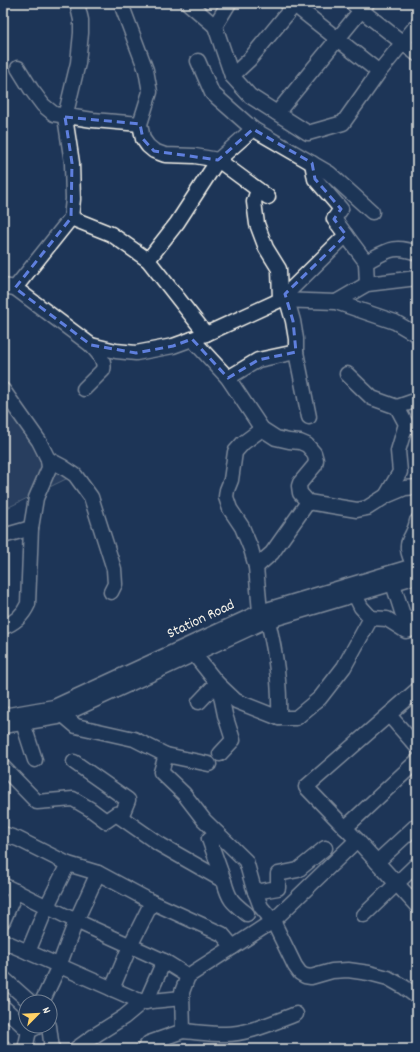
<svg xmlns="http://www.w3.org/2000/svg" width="420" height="1052" font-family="Dekko,sans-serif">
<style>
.green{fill:#354a67;stroke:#949ea8}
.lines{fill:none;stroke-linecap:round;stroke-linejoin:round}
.minor-casing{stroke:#f4f1e8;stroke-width:17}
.minor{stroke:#1d3557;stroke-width:14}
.marked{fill:none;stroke:#5e7fdd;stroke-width:3;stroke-dasharray:8 5;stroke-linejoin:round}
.labels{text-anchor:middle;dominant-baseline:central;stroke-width:3;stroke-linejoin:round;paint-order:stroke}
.street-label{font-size:15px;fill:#f4f1e8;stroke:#1d3557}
</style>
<rect width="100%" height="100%" fill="#1d3557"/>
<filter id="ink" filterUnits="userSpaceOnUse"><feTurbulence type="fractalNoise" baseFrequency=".025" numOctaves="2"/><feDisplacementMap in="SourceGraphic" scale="8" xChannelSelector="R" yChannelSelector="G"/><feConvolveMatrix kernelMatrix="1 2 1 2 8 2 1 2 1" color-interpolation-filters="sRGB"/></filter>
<g filter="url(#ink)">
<!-- green -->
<path class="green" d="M 3,389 L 68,478 L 3,510 Z"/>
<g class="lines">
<defs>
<g id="minor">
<path d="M 188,3 L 215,26"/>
<path d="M 229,3 L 215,26 L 232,76 L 250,96 L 308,133 L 343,123 L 379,72 L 417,25"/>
<path d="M 292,3 L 379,72"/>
<path d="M 352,3 L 417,54"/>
<path d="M 123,9 L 146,70 L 150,92 L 140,124 L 143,139 L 148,146 L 154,151 L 165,155 L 195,156 L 218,160 L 253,129"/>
<path d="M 198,61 L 212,93 L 253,129 L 329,173 L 372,212"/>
<path d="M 18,68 L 31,89 L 43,105 L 54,114 L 93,120 L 140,124"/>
<path d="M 232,76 L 249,60 L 296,3"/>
<path d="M 277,113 L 367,3"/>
<path d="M 312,163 L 315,179 L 341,209 L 334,219 L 366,262 L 367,284"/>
<path d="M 258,190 L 254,202 L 257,224 L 266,248 L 279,269 L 280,300"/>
<path d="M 71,218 L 111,234 L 148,260 L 206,334"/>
<path d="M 148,260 L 177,223 L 218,160 L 268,197"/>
<path d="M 366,262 C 387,251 393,244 417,253"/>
<path d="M 3,286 L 15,288 L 91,345 L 116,351 L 136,353 L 173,346 L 206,334 L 280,300 L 336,302 L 395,322 L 417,335"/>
<path d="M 15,288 L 71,218 L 73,199 L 72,163 L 65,117 L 78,63 L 81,33 L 81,20 L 77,3"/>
<path d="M 280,300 L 346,235"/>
<path d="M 287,300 L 293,321 L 296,339 L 296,352 L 309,417"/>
<path d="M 336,302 L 367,284 L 417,278"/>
<path d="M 192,339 L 228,378 L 262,429 L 276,438 L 289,441 L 300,442 L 307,445 L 314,453 L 316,460 L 315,465 L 300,483 L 299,486 L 300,493 L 308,502 L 357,510 L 367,508 L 386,496 L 405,488 L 417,487"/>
<path d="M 347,374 L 372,398 L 397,407 L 406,424 L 398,451 L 400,472 L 386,496"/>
<path d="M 228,378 L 258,360 L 296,352"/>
<path d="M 84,389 L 103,370 C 106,360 97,352 91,345"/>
<path d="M 3,390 L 39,441 L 48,459 L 49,468 L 36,498 L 31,528 L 3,536"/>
<path d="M 397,407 L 417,400"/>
<path d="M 48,459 L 63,467 L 75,475 L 91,497 L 114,569 L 115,584 L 111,592"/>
<path d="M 414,566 C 410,557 405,548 410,539 C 413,533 416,528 417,521"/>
<path d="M 256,567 L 272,553 L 308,502"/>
<path d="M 355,595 L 361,607 L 371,618 L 387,619 L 406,631 L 412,629 L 402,612 L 393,584"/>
<path d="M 260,612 L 256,567 L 251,549 L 242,527 L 230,509 L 226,497 L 227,490 L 231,480 L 235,452 L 243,443 L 262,429"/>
<path d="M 268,621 C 276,655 280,683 279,718"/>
<path d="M 3,627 C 15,623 23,615 28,604 L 31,528"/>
<path d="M 194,654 L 217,683 L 236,701 L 279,718 L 296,718 L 320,698 L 344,667 L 371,618"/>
<path d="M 219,686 L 225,715 L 233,740 L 220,754"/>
<path d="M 417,690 L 306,787 L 357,840 L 417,906"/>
<path d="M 199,702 L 217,683"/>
<path d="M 63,715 L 76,726 L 134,739 L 166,755 L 209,764"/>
<path d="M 389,715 L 417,747"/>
<path d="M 3,716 L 54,707 L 260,612 L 417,565"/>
<path d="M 23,723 L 35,760"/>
<path d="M 3,726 L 58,717 L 263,622 L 417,576"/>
<path d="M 166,755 L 161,772 L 184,794 L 204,820 L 246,861 L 253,886 L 261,907 L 273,921 L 295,966 L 300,973 L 305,976 L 311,977 L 332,971 L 348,970 L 369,973 L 388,978 L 404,987 L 417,997"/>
<path d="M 74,762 L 128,800 L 121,817"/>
<path d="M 3,767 L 37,802 L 73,799 L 90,809 L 106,821 L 116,814 L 159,844 L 224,881 C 229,900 232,902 247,914"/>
<path d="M 345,828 L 417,761"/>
<path d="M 217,833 L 209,839 L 224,881"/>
<path d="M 3,834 L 18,839 L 68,864 L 98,873 L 152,902 L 222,934 L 233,947"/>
<path d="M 377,862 L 417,825"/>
<path d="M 3,885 L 76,921 L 164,961 L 188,976"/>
<path d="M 255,892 L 278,888 L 278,874 L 298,870 L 325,848"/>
<path d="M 364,915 L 417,864"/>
<path d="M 3,921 L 16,891"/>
<path d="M 3,941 L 142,1002"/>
<path d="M 28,952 L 47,906 L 68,864"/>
<path d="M 3,978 L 30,1002"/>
<path d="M 112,989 L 130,946 L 152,902"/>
<path d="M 42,1002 L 59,966 L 76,921 L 98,873"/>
<path d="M 146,1002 L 164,961"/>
<path d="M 3,1007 L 29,1031"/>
<path d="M 49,1026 L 52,1049"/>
<path d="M 183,1031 C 196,1032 210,1034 223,1034 C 246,1035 274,1022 296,1014"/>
<path d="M 3,1047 L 5,1049"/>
<path d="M 25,1049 L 29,1031 L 39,1026"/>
<path d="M 76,1049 L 97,1034 L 124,1017 L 142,1002 L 182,998"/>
<path d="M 144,1049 L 149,1043 L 183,1031 L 182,992 L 188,976 L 273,921 L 357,840"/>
</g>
</defs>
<!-- minor casing -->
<use href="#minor" class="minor-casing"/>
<!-- minor -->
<use href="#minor" class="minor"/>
</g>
</g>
<!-- marked area -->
<path d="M0 0H420V1052H0ZM 65,117 L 140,124 L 143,139 L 154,151 L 218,160 L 253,129 L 312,163 L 315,179 L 341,209 L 334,219 L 346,235 L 285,294 L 293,321 L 296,352 L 258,360 L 228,378 L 192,339 L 173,346 L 136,353 L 91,345 L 15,288 L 71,218 L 72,163 Z" fill="#1d3557" fill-opacity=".55" fill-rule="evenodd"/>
<path class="marked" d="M 65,117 L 140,124 L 143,139 L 154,151 L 218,160 L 253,129 L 312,163 L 315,179 L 341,209 L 334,219 L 346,235 L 285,294 L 293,321 L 296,352 L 258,360 L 228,378 L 192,339 L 173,346 L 136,353 L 91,345 L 15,288 L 71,218 L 72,163 Z"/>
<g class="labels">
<!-- street labels -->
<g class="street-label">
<text transform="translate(201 620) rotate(-25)">Station Road</text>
</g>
</g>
<!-- margin -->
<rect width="420" height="1052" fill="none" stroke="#1d3557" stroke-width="16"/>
<rect x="8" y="8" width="404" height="1036" fill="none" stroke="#f4f1e8" stroke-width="1.5" filter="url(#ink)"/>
<!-- north arrow -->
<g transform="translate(38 1014) rotate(66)"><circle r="19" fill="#1d3557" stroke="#738091"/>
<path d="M0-3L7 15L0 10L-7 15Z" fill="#ffd166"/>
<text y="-6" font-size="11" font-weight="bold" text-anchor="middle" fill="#f4f1e8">N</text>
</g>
</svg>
